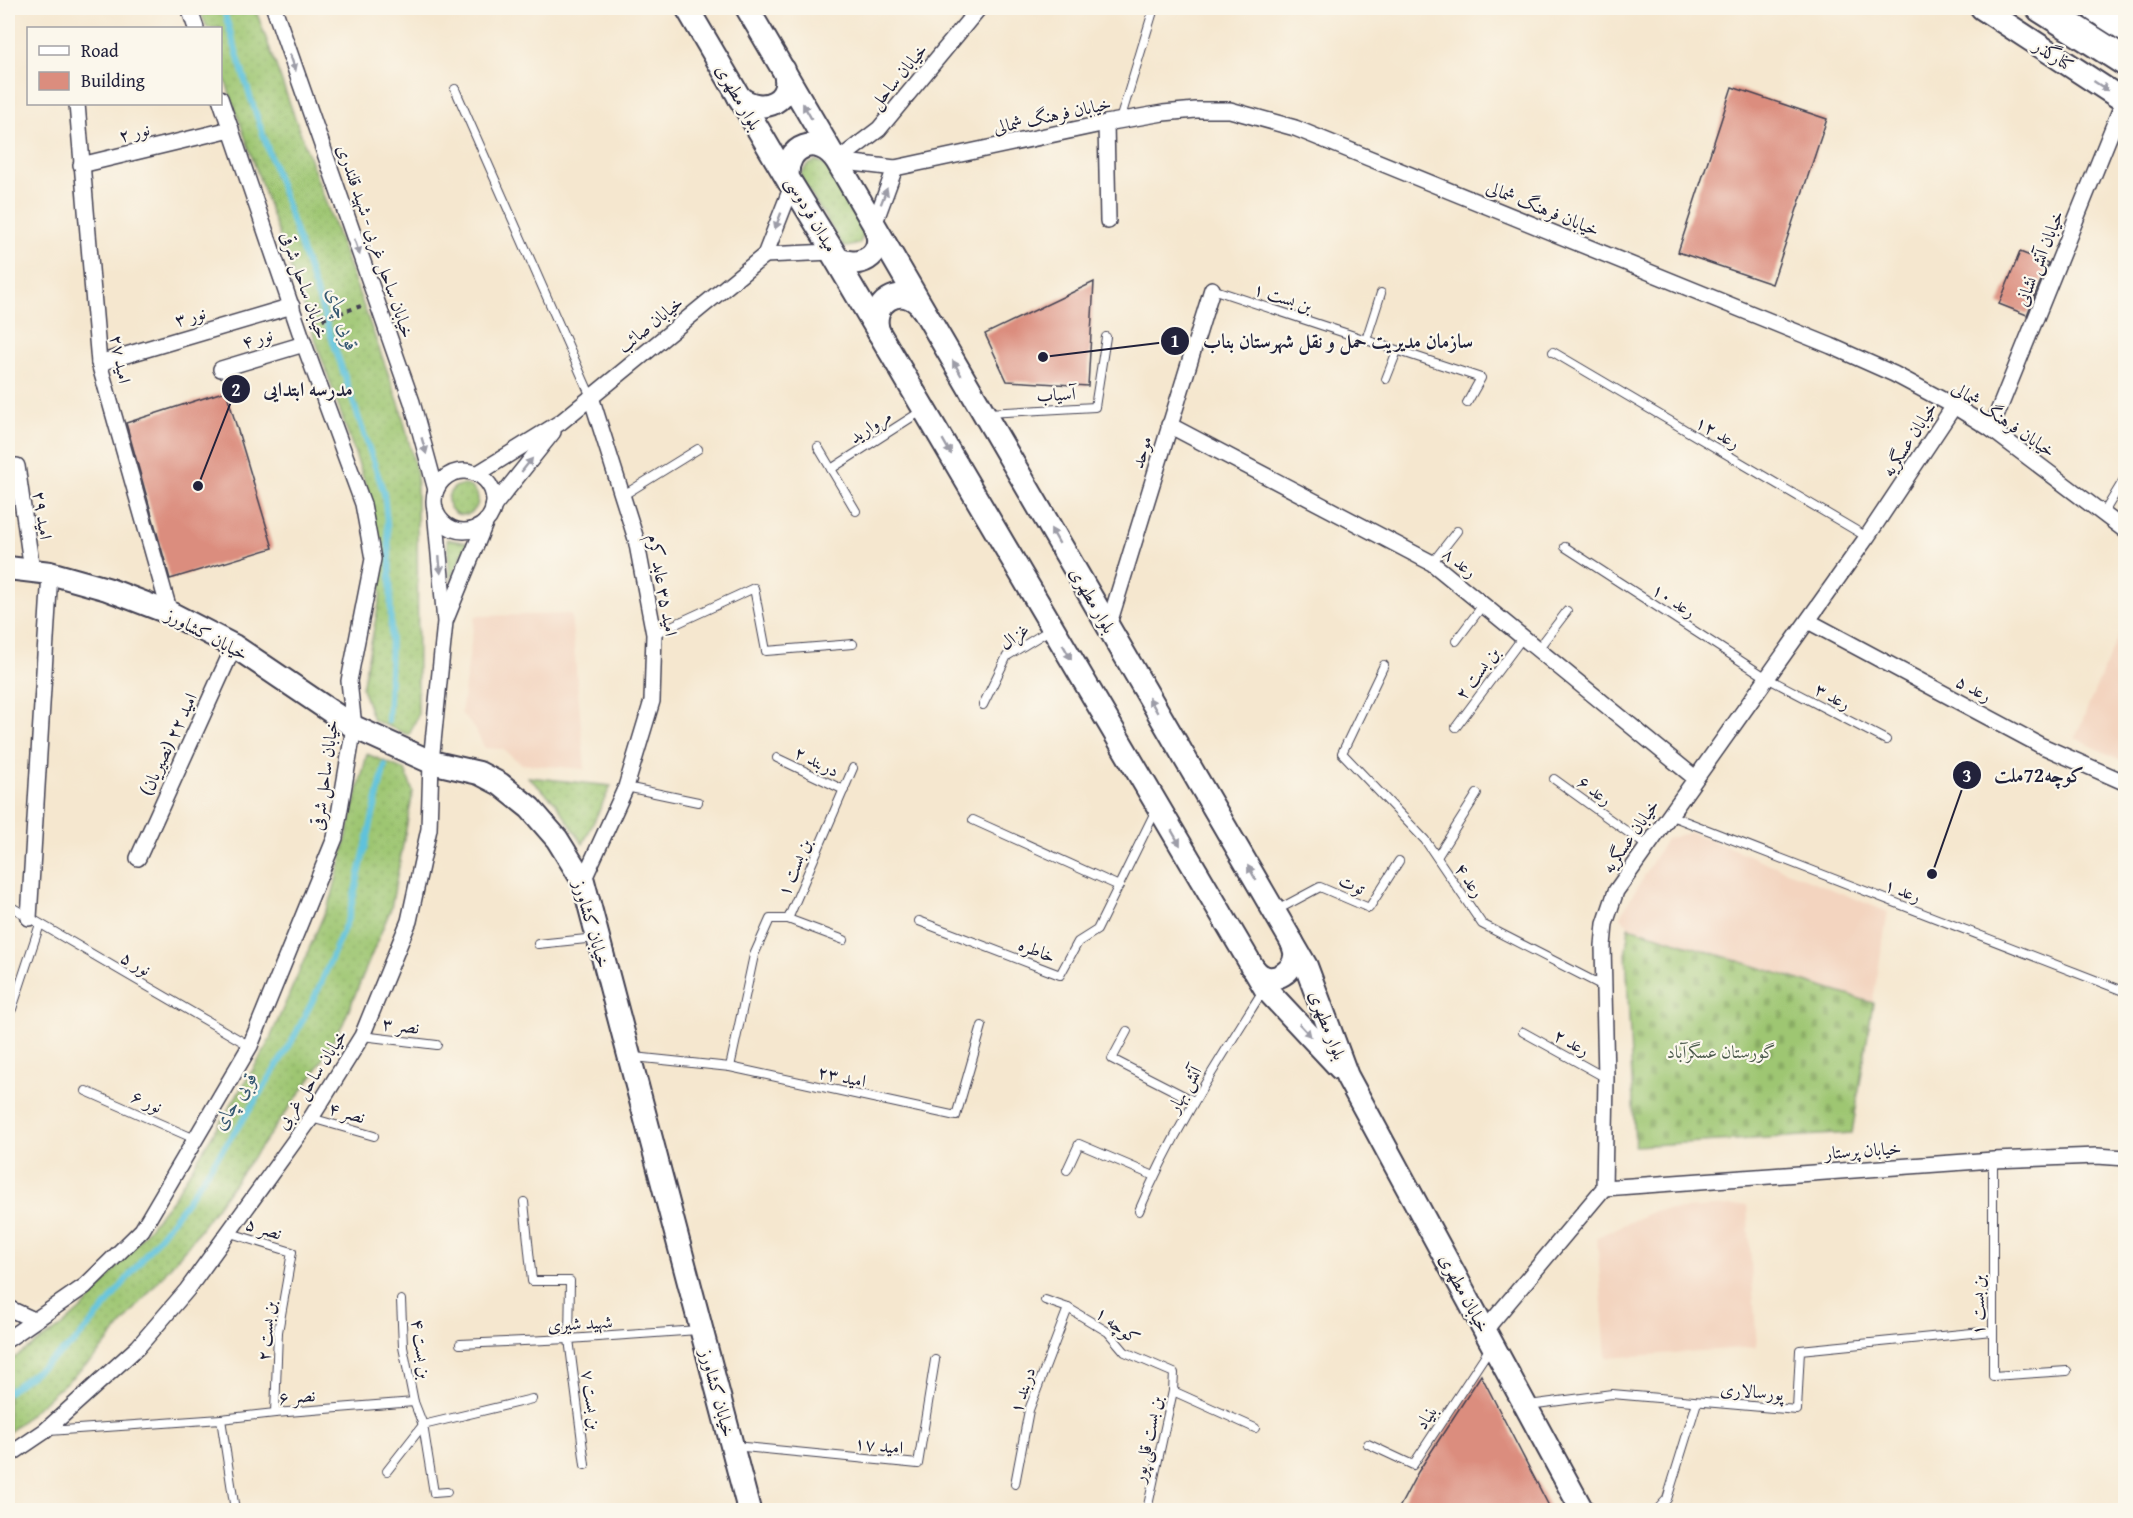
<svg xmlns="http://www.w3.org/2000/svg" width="2133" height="1518" font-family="'Gentium Book Plus',Amiri,serif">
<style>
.built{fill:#f3d4bf}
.grass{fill:url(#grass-dots);stroke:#607456;stroke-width:1.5}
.cemetery{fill:url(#cemetery-stones);stroke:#607456;stroke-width:1.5}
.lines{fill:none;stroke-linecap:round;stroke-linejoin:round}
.stream{stroke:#5ec2dc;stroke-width:6}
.building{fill:#db8d7e}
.lane-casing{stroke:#424051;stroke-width:10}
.street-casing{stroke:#424051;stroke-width:18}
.secondary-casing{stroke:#424051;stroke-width:26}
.highway-casing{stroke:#424051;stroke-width:32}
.path{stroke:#424051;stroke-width:4;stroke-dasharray:4.5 4.5;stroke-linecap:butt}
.lane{stroke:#fff;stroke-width:8}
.street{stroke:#fff;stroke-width:15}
.secondary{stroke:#fff;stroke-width:22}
.highway{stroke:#fff;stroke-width:28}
.oneway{fill:#9c9ca7}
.labels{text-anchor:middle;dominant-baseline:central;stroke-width:4.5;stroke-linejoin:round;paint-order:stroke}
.street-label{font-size:18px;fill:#22223b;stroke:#fbf7ec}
.park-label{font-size:18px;fill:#4d5b4e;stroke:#fbf7ec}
.water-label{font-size:20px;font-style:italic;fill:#375a73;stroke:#fbf7ec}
.leader{fill:none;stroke:#22223b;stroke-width:2}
.callout-dot{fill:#22223b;stroke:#fbf7ec;stroke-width:2}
.mark-label{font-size:18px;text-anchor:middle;font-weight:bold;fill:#fff}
.callout-label{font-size:20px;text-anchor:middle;font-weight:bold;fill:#22223b;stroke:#fbf7ec;stroke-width:4.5;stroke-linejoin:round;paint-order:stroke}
</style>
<defs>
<pattern id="grass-dots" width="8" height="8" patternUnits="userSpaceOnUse" patternTransform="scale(1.5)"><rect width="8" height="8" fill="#9ec672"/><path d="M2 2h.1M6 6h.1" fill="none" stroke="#88aa64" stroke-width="1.8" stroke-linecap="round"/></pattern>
<pattern id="cemetery-stones" width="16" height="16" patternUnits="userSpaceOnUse" patternTransform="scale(1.5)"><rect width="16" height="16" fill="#9ec672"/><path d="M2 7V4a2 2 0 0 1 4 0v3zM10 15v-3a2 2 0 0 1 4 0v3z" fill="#88aa64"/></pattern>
</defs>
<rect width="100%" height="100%" fill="#fbf7ec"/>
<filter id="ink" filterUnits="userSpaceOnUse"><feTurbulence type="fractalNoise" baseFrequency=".0167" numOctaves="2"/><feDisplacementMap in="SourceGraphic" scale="12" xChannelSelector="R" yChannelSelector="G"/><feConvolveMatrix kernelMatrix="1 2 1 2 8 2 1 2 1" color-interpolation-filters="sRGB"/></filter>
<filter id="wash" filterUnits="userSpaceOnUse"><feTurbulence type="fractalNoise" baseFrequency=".008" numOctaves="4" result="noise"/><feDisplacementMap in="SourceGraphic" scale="24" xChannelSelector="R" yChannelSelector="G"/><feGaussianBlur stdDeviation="1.35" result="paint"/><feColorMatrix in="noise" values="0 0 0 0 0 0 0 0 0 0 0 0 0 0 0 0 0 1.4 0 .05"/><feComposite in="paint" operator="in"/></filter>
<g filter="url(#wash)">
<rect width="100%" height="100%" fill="#f5e7cf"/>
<!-- built -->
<g class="built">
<path d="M 571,614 L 585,769 L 522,764 L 502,749 L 485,748 L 474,728 L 461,713 L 475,616 Z"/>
<path d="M 2125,619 L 2126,762 L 2125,762 L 2075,738 Z"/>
<path d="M 1691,832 L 1888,912 L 1872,1006 L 1629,927 L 1620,916 L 1666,839 Z"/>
<path d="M 1747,1205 L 1757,1347 L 1606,1358 L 1597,1237 L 1654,1211 Z"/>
</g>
<!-- grass -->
<g class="grass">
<path d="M 199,8 L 255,8 L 400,406 L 417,474 L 418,715 L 409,735 L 373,720 L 362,688 L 381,593 L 370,497 L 221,68 L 220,28 L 207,28 Z"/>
<path d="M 816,161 L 823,164 L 828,168 L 859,221 L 864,235 L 859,244 L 847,247 L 843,246 L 802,180 L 801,173 L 809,164 Z"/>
<circle cx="463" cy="500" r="15"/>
<path d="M 447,539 L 468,543 L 450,580 Z"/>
<path d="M 367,754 L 405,770 L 413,792 L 391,908 L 343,1024 L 314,1074 L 190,1243 L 95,1357 L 8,1433 L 8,1362 L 62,1326 L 89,1302 L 174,1197 L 265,1050 L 332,896 Z"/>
<path d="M 528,777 L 611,786 L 583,844 L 555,802 Z"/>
</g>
<!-- cemetery -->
<path class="cemetery" d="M 1629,927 L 1873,1003 L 1852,1133 L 1635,1146 L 1626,950 Z"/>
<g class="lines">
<!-- stream -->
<g class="stream">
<path d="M 223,8 L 249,93 L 384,493 C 393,568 392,646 388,721"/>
<path d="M 8,1392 L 74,1343 L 102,1311 L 187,1201 L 251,1108 L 291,1043 L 319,988 L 349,916 L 385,765"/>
</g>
</g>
<g id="blocks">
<!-- building -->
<g class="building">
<path d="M 1732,87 L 1827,119 L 1772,284 L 1678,252 Z"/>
<path d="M 2020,252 L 2048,263 L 2027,315 L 1999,304 Z"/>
<path d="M 1094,282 L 1088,386 L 1007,381 L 985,334 Z"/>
<path d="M 226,391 L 273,548 L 170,579 L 126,423 Z"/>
<path d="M 1481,1375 L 1551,1510 L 1398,1510 L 1418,1472 Z"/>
</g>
</g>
</g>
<g filter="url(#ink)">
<use href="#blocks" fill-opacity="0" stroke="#424051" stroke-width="1.5"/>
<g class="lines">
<defs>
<g id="lane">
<path d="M 455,89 L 591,397"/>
<path d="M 1120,120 L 1154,8"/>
<path d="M 1212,289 L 1481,378 L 1467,403"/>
<path d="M 1366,340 L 1381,293"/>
<path d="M 1553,352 L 1867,537"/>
<path d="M 1386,379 L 1397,351"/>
<path d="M 987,413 L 1095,407 L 1106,337"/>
<path d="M 818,447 L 856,511"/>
<path d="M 831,469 L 923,410"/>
<path d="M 622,496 L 698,449"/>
<path d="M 2103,514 L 2126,476"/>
<path d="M 1565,547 L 1767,678 L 1886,740"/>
<path d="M 1432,563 L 1457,531"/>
<path d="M 654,634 L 754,588 L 766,651 L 853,644"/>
<path d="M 1456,641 L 1483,605"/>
<path d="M 1538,649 L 1567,611"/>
<path d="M 1384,665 L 1342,753 L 1425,840 L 1482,924 L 1603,986"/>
<path d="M 983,705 L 1007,656 L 1051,629"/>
<path d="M 1456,727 L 1523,637"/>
<path d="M 777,758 L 844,790"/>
<path d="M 1554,779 L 1647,846"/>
<path d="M 626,787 L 698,802"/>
<path d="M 1669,815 L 2126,992"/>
<path d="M 973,820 L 1119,886"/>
<path d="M 1437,857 L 1477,794"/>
<path d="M 8,905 L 250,1046"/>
<path d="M 1277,910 L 1320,887 L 1369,908 L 1399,861"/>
<path d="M 788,919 L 844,940"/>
<path d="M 919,921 L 1060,975 L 1078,942 L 1097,930 L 1156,810"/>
<path d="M 538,944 L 596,938"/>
<path d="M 12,1009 L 40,924"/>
<path d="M 1127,1031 L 1112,1059 L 1194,1101"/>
<path d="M 1523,1032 L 1606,1078"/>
<path d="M 362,1036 L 437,1045"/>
<path d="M 634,1057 L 730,1067 L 956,1116 L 982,1026"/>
<path d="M 730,1067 L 754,955 L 770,919 L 788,919 L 853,768"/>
<path d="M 86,1091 L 195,1139"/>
<path d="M 311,1118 L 374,1136"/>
<path d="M 1993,1160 L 1993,1376 L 2067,1371"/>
<path d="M 1067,1170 L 1079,1144 L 1154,1176"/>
<path d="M 524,1202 L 532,1281 L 570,1281 L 569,1339 L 585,1465"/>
<path d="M 1139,1211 C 1172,1132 1219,1061 1264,989"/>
<path d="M 227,1232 L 292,1252 L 278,1332 L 275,1413"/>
<path d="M 401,1300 L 403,1347 L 414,1402"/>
<path d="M 1045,1300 L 1068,1308 L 1108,1332 L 1125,1352 L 1174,1373 L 1173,1391 L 1147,1510"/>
<path d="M 460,1344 L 569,1339 L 698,1330"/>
<path d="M 1173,1391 L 1255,1428"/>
<path d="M 1529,1405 L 1612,1394 L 1797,1410 L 1800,1350 L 1992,1331"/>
<path d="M 221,1419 L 235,1510"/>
<path d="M 423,1425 L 434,1493 L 447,1492"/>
<path d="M 49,1431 L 221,1419 L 275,1413 L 414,1402 L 423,1425 L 532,1399"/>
<path d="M 1368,1444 L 1413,1465 L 1490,1348"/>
<path d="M 734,1446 L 918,1464 L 935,1360"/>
<path d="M 387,1471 L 423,1425"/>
<path d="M 1015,1484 L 1029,1410 L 1068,1308"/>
<path d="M 1657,1510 L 1667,1499 L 1697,1402"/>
</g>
<g id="street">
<path d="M 189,8 L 196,28"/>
<path d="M 274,8 L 412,402 L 436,490"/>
<path d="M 77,104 L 99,363 L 170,613"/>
<path d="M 1106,123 L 1108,221"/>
<path d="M 837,161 L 895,168 L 1106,123 L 1163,113 L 1196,110 L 1230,110 L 1295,128 L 1831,346 L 1894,374 L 1954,406 L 1991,429 L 2126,531"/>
<path d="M 837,161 L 879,129 L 979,8"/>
<path d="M 81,165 L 231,129"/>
<path d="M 874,225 L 895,168"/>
<path d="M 765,255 L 832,252"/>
<path d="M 99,363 L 292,306"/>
<path d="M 221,369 L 304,344"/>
<path d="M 1169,425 L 1432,563 L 1695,778"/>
<path d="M 1991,429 L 2124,100"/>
<path d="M 17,466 L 32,570"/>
<circle cx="464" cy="501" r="30"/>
<path d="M 477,474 L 561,422 L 765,255 L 792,186"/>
<path d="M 493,507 L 553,432"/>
<path d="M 446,619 L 486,521"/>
<path d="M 1808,621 L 2040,745 L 2126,783"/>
<path d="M 1108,627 L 1212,289"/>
<path d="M 138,858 L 234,646"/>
<path d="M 583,881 L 626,787 L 652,701 L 654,634 L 636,539 L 591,397"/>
<path d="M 29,918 L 50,573"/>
<path d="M 1604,1188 L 1993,1160 L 2097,1156 L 2126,1158"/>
<path d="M 8,1308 L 34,1320"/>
<path d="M 1485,1330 L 1604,1188 L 1606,1078 L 1603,946 L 1605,924 L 1616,891 L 1867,537 L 1954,406"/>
<path d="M 8,1339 L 85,1286 L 142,1230 L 250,1046 L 335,838 L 354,727 L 349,681 L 373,559 L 363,504 L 304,344 L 220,98"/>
<path d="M 8,1456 L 45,1431 L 138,1347 L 187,1290 L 311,1118 L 362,1036 L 409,921 L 429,829 L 431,762 L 445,622 L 435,509"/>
</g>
<g id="secondary">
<path d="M 687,8 L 789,182"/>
<path d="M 747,8 L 833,155"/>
<path d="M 1982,8 L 2126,102"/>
<path d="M 739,97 C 762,116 795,101 784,70"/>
<path d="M 874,225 C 888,251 863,271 838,259 L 788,178 C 784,145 819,133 837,161 L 1292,942 L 1306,966 L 1347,1076 L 1582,1510"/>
<path d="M 832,253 L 1265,988 L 1340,1068"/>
<path d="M 879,333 C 867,303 903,281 922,308"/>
<path d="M 8,568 L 50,573 L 107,589 L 170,613 L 234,646 L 354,727 L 431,762 L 479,773 L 500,784 L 530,808 L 557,839 L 583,881 L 749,1510"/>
<path d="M 1251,966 C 1254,969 1258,974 1262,976 C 1275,983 1294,971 1295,956 C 1296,952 1293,946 1292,942"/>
</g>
<g id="highway">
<path d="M 2041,8 L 2126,62"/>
<path d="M 2096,8 L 2126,27"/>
</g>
</defs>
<!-- lane casing -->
<use href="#lane" class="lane-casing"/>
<!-- street casing -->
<use href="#street" class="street-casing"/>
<!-- secondary casing -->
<use href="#secondary" class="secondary-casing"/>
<!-- highway casing -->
<use href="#highway" class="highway-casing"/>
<!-- path -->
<path class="path" d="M 314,322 L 361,306"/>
<!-- lane -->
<use href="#lane" class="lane"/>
<!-- street -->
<use href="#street" class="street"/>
<!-- secondary -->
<use href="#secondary" class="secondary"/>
<!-- highway -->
<use href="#highway" class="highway"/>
</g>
<!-- one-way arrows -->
<defs><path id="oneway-solid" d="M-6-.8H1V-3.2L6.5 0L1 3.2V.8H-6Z" transform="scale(1.5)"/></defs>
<g class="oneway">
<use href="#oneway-solid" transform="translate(293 63) rotate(71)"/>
<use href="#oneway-solid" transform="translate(2101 86) rotate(33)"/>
<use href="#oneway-solid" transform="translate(807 111) rotate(-120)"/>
<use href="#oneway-solid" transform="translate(884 196) rotate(-69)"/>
<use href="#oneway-solid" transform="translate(778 221) rotate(111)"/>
<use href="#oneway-solid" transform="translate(357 247) rotate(71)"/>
<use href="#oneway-solid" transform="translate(957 368) rotate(-120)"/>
<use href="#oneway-solid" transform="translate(424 446) rotate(74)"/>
<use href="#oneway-solid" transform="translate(947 447) rotate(60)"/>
<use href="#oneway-solid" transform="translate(527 465) rotate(-51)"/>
<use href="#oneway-solid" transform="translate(1055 536) rotate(-120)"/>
<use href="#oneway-solid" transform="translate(440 565) rotate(85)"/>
<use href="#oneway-solid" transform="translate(1067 652) rotate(60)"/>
<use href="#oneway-solid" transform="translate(1153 705) rotate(-120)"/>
<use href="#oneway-solid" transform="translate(1176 838) rotate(60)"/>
<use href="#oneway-solid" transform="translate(1252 873) rotate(-120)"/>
<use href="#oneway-solid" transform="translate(1305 1030) rotate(47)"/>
</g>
</g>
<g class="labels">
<!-- street labels -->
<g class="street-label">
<text transform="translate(2054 55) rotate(33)">کنارگذر</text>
<text transform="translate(898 76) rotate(-50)">خیابان ساحل</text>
<text transform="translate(739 97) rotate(60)">بلوار مطهری</text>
<text transform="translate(1052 115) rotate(-12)">خیابان فرهنگ شمالی</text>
<text transform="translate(134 132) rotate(-14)">نور ۲</text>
<text transform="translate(1543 208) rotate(22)">خیابان فرهنگ شمالی</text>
<text transform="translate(812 214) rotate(60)">میدان فردوسی</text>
<text transform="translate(376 241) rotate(71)">خیابان ساحل غربی - شهید قلندری</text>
<text transform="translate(2039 258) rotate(-68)">خیابان آتش نشانی</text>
<text transform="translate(305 285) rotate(71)">خیابان ساحل شرقی</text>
<text transform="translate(1283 297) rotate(18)">بن بست ۱</text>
<text transform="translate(190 316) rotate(-16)">نور ۳</text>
<text transform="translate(650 324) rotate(-39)">خیابان صائب</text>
<text transform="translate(257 338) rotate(-17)">نور ۴</text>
<text transform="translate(121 359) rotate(80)">امید ۲۷</text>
<text transform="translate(1056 394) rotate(-3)">آسیاب</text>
<text transform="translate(2004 419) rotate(34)">خیابان فرهنگ شمالی</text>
<text transform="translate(870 426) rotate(-33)">مروارید</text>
<text transform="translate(1718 432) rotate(30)">رعد ۱۲</text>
<text transform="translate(1909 439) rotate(-57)">خیابان عسگریه</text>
<text transform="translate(1141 452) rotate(-73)">موحد</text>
<text transform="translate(43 515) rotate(82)">امید ۲۹</text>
<text transform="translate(1460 562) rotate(38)">رعد ۸</text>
<text transform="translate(663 585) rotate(80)">امید ۳۵ عابد کرم</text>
<text transform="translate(1093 600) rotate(60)">بلوار مطهری</text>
<text transform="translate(1674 600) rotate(33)">رعد ۱۰</text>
<text transform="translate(207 634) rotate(28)">خیابان کشاورز</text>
<text transform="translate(1014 636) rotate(-36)">غزال</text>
<text transform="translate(1477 673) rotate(-53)">بن بست ۲</text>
<text transform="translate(1974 688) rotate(28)">رعد ۵</text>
<text transform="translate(1833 696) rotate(28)">رعد ۳</text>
<text transform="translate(168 744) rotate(-65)">امید ۲۲ (نصیریان)</text>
<text transform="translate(817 761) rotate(26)">دربند ۲</text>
<text transform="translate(324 775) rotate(-82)">خیابان ساحل شرقی</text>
<text transform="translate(1595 790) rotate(36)">رعد ۶</text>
<text transform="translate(1630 836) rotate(-55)">خیابان عسگریه</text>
<text transform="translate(794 867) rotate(-67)">بن بست ۱</text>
<text transform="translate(1470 880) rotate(56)">رعد ۴</text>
<text transform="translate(1352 884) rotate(23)">توت</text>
<text transform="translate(1903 890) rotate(21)">رعد ۱</text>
<text transform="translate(592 924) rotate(74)">خیابان کشاورز</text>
<text transform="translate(1037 950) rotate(21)">خاطره</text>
<text transform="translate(136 963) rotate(30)">نور ۵</text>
<text transform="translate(401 1025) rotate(7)">نصر ۳</text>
<text transform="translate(1328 1025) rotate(69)">بلوار مطهری</text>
<text transform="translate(1572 1042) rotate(29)">رعد ۲</text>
<text transform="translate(842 1076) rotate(12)">امید ۲۳</text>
<text transform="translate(311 1079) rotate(-57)">خیابان ساحل غربی</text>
<text transform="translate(1184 1089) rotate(-60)">آتش بهار</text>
<text transform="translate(147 1101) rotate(24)">نور ۶</text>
<text transform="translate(347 1112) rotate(16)">نصر ۴</text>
<text transform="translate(1863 1150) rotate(-4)">خیابان پرستار</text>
<text transform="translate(264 1228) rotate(18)">نصر ۵</text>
<text transform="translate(1465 1293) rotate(62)">خیابان مطهری</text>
<text transform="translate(1977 1305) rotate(-90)">بن بست ۱</text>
<text transform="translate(580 1323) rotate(-3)">شهید شیری</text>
<text transform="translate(1118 1325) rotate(37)">کوچه ۱</text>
<text transform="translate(266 1331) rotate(-84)">بن بست ۲</text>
<text transform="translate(422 1349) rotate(83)">بن بست ۴</text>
<text transform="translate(1022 1390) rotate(-72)">دربند ۱</text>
<text transform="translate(1752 1391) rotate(5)">پورسالاری</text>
<text transform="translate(718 1393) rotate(75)">خیابان کشاورز</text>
<text transform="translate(297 1396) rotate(-5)">نصر ۶</text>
<text transform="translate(592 1400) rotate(83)">بن بست ۷</text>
<text transform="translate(1426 1417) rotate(-57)">بنیاد</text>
<text transform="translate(1147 1439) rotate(-78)">بن بست قلی پور</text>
<text transform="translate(879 1445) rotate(6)">امید ۱۷</text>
</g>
<!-- park labels -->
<g class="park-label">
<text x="1721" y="1051">گورستان عسگرآباد</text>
</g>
<!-- water labels -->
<g class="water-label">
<text transform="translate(344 319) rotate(72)">قوبی چای</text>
<text transform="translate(234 1100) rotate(-57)">قوبی چای</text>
</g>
</g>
<!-- callouts -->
<path class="leader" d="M1043 357L1175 341M198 486L236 389M1932 874L1967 775"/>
<g class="callout-dot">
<circle cx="1043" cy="357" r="6"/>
<circle cx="198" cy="486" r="6"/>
<circle cx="1932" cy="874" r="6"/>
<circle cx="1175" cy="341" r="15"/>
<circle cx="236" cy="389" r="15"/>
<circle cx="1967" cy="775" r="15"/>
</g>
<g class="mark-label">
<text x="1175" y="347">1</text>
<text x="236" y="396">2</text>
<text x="1967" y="782">3</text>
</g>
<g class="callout-label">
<text x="1338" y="348">سازمان مدیریت حمل و نقل شهرستان بناب</text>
<text x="308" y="396">مدرسه ابتدایی</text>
<text x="2039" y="782">کوچه72ملت</text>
</g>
<!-- margin -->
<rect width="2133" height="1518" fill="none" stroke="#fbf7ec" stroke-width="30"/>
<!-- legend -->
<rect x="27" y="27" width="195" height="78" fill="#fbf7ec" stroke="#a4a2a5" stroke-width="1.5"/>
<rect x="39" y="46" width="30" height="9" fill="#ffffff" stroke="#a4a2a5" stroke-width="1.5"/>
<text x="81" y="57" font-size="18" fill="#22223b">Road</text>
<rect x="39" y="72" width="30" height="18" fill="#db8d7e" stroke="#a4a2a5" stroke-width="1.5"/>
<text x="81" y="87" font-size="18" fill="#22223b">Building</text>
</svg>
